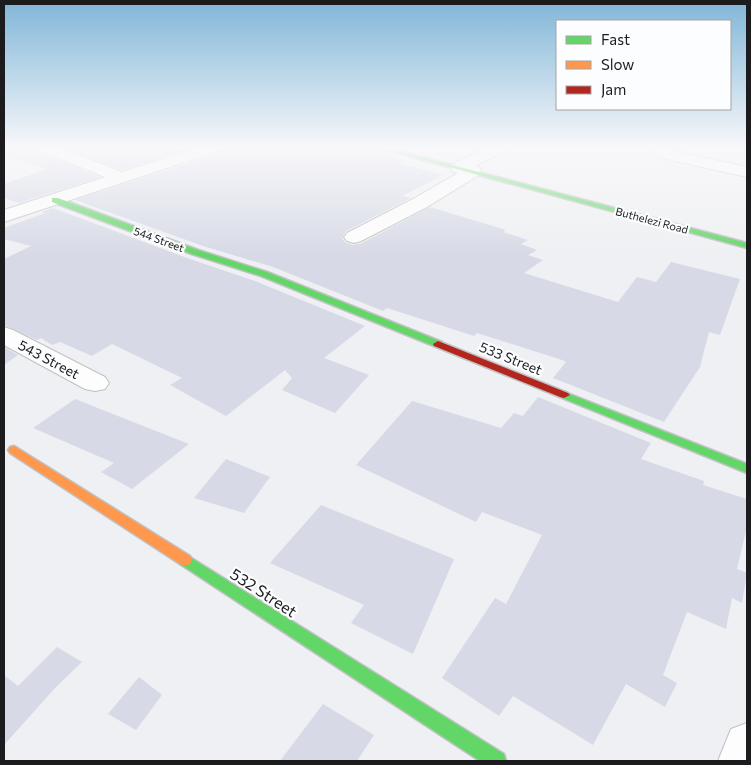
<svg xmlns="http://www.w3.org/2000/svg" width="751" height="765" font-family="Commissioner,sans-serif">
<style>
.building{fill:#d7dae6}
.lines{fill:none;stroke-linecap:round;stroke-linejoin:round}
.street-casing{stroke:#c0c1c3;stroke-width:2}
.fast-casing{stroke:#c0c1c3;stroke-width:3}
.slow-casing{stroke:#c0c1c3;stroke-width:3}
.jam-casing{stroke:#c0c1c3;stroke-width:3}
.street{fill:#fdfdfd;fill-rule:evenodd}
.fast{fill:#63d668;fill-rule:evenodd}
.slow{fill:#ff974d;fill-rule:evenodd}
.jam{fill:#b3261e;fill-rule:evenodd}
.labels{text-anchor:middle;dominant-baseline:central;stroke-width:4.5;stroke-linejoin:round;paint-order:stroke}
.far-street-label{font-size:11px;fill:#1c1c1e;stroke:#fcfdff}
.street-label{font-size:14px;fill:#1c1c1e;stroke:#fcfdff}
.near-street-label{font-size:16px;fill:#1c1c1e;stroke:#fcfdff}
</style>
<rect width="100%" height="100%" fill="#eff0f3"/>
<!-- building -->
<g class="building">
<path d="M 4,148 L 37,148 L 40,153 L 100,177 L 19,203 L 4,198 L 4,184 L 47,169 L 4,155 Z"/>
<path d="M 64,148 L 192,148 L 122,170 Z"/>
<path d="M 222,148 L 359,148 L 404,161 L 399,163 L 443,175 L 402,196 L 411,198 L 346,231 L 342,238 L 346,243 L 353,245 L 362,243 L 430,207 L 506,230 L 503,232 L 528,240 L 521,244 L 537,250 L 528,255 L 543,260 L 524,273 L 618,302 L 637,277 L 656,282 L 671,262 L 740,279 L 720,335 L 709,332 L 700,367 L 664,422 L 553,378 L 566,362 L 562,360 L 477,333 L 474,336 L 387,308 L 383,311 L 273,267 L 203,246 L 75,200 L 219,153 Z"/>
<path d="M 53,208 L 187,258 L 255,281 L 365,326 L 324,358 L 369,375 L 335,413 L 282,390 L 292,378 L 285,370 L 226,416 L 170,385 L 182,378 L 112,344 L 92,356 L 60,342 L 52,345 L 41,338 L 37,340 L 4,325 L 4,259 L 31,246 L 4,239 L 4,228 L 45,213 L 41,212 Z"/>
<path d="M 4,347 L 18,355 L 4,365 Z"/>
<path d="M 538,397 L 651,443 L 641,459 L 704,481 L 703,485 L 747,499 L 747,527 L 737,569 L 747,573 L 742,603 L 732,598 L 726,629 L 687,612 L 663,675 L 677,683 L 665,707 L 626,684 L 593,745 L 513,696 L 499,716 L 442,678 L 495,598 L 506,604 L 542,535 L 482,512 L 476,522 L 356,465 L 412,401 L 501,428 L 514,413 L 523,416 Z"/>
<path d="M 75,399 L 189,444 L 132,489 L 101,472 L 114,463 L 33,428 Z"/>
<path d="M 226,459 L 270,477 L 244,513 L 194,498 Z"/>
<path d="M 321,505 L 454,559 L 413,654 L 351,623 L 364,605 L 270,563 Z"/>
<path d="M 57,647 L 82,662 L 55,688 L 4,745 L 4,675 L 18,686 Z"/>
<path d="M 139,677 L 162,695 L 136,730 L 108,714 Z"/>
<path d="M 323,704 L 374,735 L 357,761 L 280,761 Z"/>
</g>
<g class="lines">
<defs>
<g id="street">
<path d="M 39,148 L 60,148 L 122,172 L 197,148 L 220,148 L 218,151 L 4,222 L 4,210 L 105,177 L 41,151 Z"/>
<path d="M 487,148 L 507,148 L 505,151 L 475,166 L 479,167 L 481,171 L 479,175 L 427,207 L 361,241 L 354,243 L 347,241 L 344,237 L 347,233 L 413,199 L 458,173 L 453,172 L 451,168 L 453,164 Z"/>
<path d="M 659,148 L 747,167 L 747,177 L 653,156 L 651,153 L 653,150 Z"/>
<path d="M 4,327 L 13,330 L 105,377 L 109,383 L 105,389 L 95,391 L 85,389 L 4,345 Z"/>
<path d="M 747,723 L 747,761 L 718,761 L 731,729 Z"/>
</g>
<g id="fast">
<path d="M 379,148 L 388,148 L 747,243 L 747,248 Z"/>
<path d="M 52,198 L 58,198 L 198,250 L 267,272 L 442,342 L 443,344 L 438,347 L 434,346 L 261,276 L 192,254 L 52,202 Z"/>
<path d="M 564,392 L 747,464 L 747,473 L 560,397 L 558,395 L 560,393 Z"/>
<path d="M 185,554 L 504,754 L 506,761 L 480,761 L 180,564 L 178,560 L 180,556 Z"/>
</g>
<path id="slow" d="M 14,446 L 190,556 L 192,560 L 190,564 L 185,566 L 180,564 L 10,453 L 8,450 L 10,447 Z"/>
<path id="jam" d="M 438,341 L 568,393 L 570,395 L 564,398 L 560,397 L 434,346 L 433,344 Z"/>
</defs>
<!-- street casing -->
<use href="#street" class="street-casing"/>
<!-- fast casing -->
<use href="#fast" class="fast-casing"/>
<!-- slow casing -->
<use href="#slow" class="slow-casing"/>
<!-- jam casing -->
<use href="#jam" class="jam-casing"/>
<!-- street -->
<use href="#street" class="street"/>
<!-- fast -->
<use href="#fast" class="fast"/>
<!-- slow -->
<use href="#slow" class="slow"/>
<!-- jam -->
<use href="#jam" class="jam"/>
</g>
<!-- sky -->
<linearGradient id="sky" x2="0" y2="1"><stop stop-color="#80b6d8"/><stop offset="0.58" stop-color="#f8f8fa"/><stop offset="1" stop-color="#f8f8fa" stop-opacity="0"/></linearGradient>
<rect width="751" height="255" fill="url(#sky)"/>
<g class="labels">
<!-- far-street labels -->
<g class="far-street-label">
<text transform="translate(652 220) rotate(15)">Buthelezi Road</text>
<text transform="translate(159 239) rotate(20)">544 Street</text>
</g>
<!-- street labels -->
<g class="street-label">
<text transform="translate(511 358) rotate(22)">533 Street</text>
<text transform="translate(49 359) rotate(28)">543 Street</text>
</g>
<!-- near-street labels -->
<g class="near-street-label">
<text transform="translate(264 592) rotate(33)">532 Street</text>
</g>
</g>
<!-- border -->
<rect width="751" height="765" fill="none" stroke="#1c1c1e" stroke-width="10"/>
<!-- legend -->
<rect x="556" y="20" width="175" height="90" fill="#fcfdff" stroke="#a2a3a5"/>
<rect x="566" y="36" width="25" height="8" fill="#63d668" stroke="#a2a3a5"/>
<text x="601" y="45" font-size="15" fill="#1c1c1e">Fast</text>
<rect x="566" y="61" width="25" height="8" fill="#ff974d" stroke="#a2a3a5"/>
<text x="601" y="70" font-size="15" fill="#1c1c1e">Slow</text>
<rect x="566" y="86" width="25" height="8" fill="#b3261e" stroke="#a2a3a5"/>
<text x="601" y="95" font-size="15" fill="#1c1c1e">Jam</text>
</svg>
